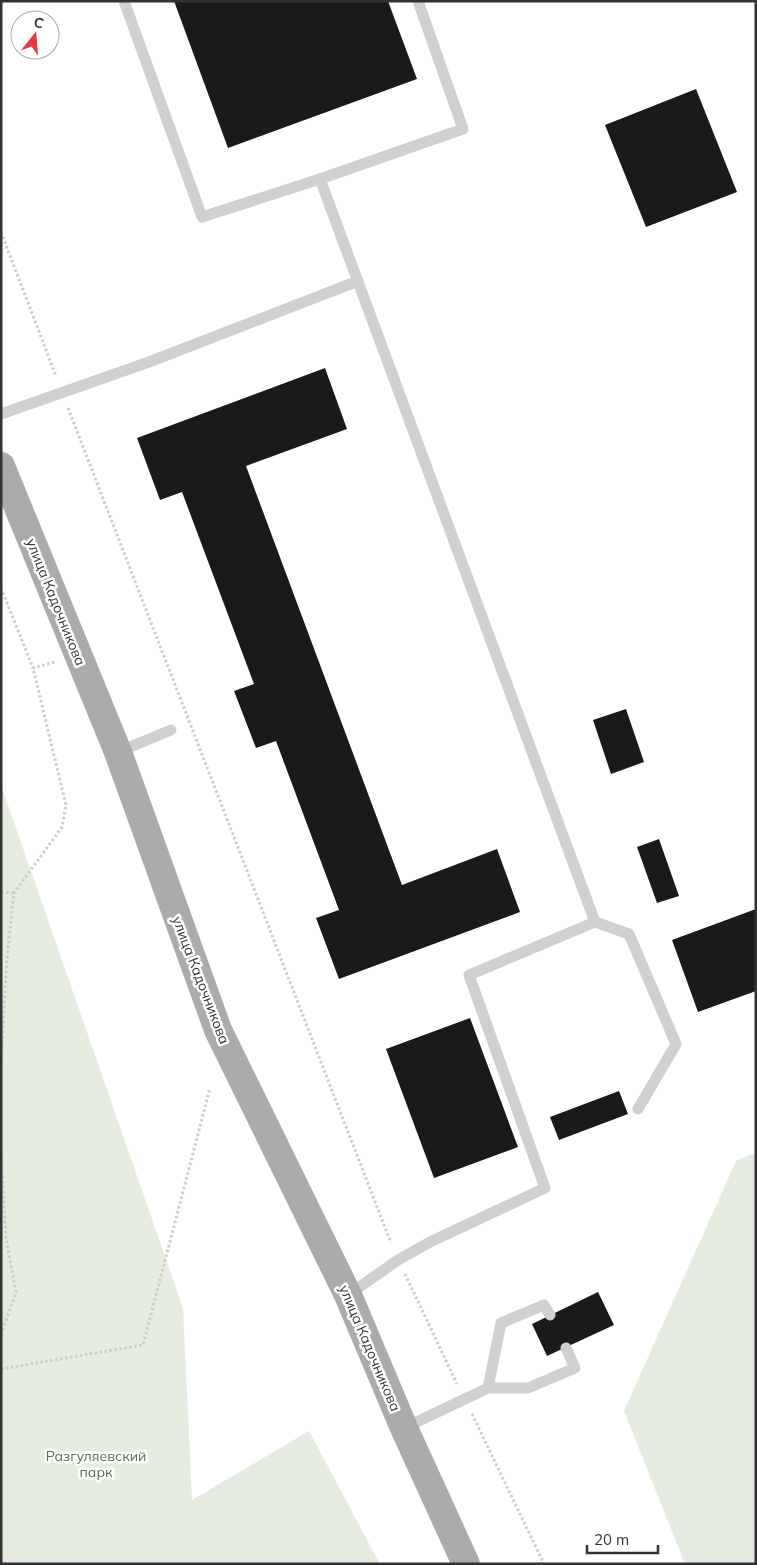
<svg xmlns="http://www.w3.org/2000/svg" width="757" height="1565" font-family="Mulish,sans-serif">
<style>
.green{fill:#e6ecdf}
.building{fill:#1a1a1a}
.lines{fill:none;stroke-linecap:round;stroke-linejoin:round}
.path{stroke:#cdcdcd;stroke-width:3;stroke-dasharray:2.5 2.5;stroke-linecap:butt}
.service{stroke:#d0d0d0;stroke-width:11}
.primary{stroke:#ababab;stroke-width:28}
.labels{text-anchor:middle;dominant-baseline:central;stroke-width:5;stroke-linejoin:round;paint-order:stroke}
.street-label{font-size:14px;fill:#333;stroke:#fff}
.park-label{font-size:14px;fill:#56703f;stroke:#fff}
</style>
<rect width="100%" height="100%" fill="#fff"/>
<!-- green -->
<g class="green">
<path d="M 1,785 L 183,1308 L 192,1500 L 309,1431 L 380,1564 L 1,1564 Z"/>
<path d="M 756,1152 L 756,1564 L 685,1564 L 624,1411 L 736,1161 Z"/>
</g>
<!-- building -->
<g class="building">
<path d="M 174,1 L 388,1 L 417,79 L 228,148 Z"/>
<path d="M 696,89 L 737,192 L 646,227 L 605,125 Z"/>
<path d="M 325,368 L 347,429 L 246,466 L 402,885 L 497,849 L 520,912 L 339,979 L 316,918 L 339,910 L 276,741 L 256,748 L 234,691 L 254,684 L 182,492 L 160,500 L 137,438 Z"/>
<path d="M 626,709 L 644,762 L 611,774 L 593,720 Z"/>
<path d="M 659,839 L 679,896 L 657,903 L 637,847 Z"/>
<path d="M 756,909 L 756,991 L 698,1012 L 672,940 Z"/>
<path d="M 470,1018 L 518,1147 L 434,1178 L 386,1049 Z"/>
<path d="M 619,1091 L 628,1114 L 559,1140 L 550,1117 Z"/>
<path d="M 598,1292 L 614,1325 L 547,1356 L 532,1324 Z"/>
</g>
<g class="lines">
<!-- path -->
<g class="path">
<path d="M 1,232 L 56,376"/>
<path d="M 68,408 L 391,1243"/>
<path d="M 1,588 L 33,668"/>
<path d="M 1,892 L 14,893"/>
<path d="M 1,1063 L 7,957 L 14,893 L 62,827 L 66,805 L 33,668 L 55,662"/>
<path d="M 1,1151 L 6,1239 L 16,1292 L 1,1334"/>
<path d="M 405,1274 L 457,1384"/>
<path d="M 1,1369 L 143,1345 L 210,1088"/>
<path d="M 472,1414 L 544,1564"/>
</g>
<!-- service -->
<g class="service">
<path d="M 124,1 L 202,217 L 320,179"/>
<path d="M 1,414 L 149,362 L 358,281"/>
<path d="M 118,752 L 171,730"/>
<path d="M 595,922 L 629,934 L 676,1044 L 638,1109"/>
<path d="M 348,1295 L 398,1260 L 430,1242 L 545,1188 L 469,975 L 595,922 L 320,179 L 463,129 L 418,1"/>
<path d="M 488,1388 L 501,1323 L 544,1305 L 550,1315"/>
<path d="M 404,1428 L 488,1388 L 528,1388 L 575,1368 L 566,1348"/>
</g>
<!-- primary -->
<path class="primary" d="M 1,466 L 118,752 L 218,1030 L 348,1295 L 404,1428 L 466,1564"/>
</g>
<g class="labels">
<!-- street labels -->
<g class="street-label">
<text transform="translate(56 602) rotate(68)">улица Кадочникова</text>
<text transform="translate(201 980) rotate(69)">улица Кадочникова</text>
<text transform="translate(370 1348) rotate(67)">улица Кадочникова</text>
</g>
<!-- park labels -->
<g class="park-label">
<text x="96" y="1456">Разгуляевский<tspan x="96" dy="16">парк</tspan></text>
</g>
</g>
<!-- border -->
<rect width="757" height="1565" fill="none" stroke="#333333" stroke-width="5"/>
<!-- north arrow -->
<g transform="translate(35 35) rotate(17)"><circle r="24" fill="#ffffff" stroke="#adadad"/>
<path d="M0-4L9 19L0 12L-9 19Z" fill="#e63946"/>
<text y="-8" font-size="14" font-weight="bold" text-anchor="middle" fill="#333333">С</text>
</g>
<!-- scale -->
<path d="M587 1545v8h71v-8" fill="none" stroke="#333333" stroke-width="2.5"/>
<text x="594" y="1545" font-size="15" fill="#333333" stroke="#ffffff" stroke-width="4" paint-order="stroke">20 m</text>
</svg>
